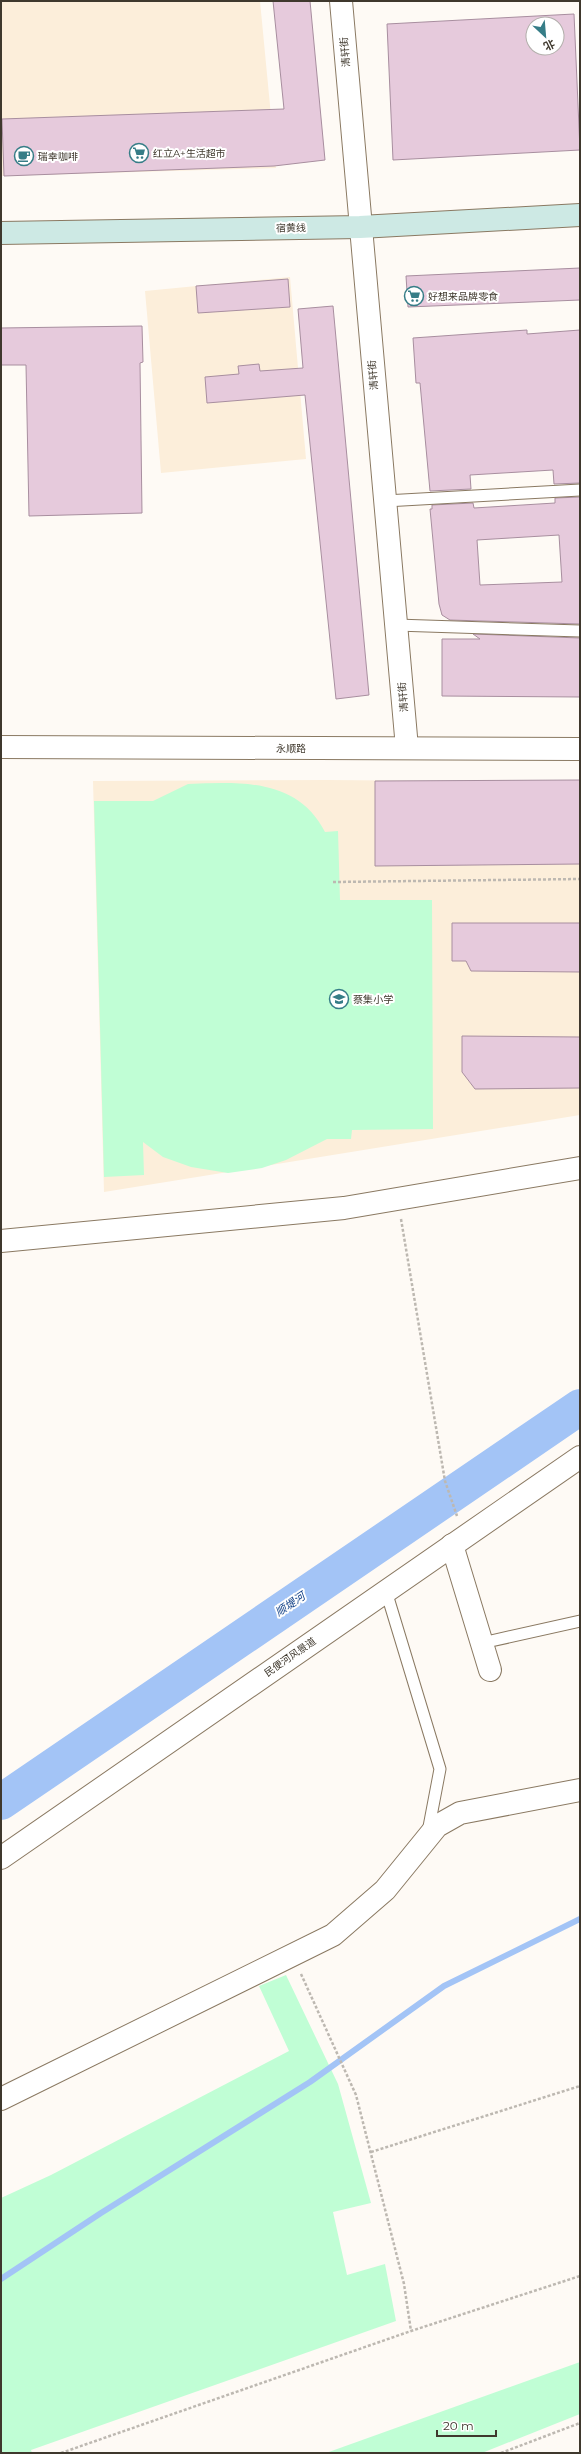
<svg xmlns="http://www.w3.org/2000/svg" width="581" height="2454" font-family="Montserrat,'Noto Sans SC',sans-serif">
<style>
.built{fill:#fceeda}
.green{fill:#c0fed5}
.lines{fill:none;stroke-linecap:round;stroke-linejoin:round}
.stream{stroke:#a3c4f6;stroke-width:6}
.river{stroke:#a3c4f6;stroke-width:36}
.building{fill:#e6cadc;stroke:#a88e9f;fill-rule:evenodd}
.service-casing{stroke:#8a7962;stroke-width:13}
.minor-casing{stroke:#8a7962;stroke-width:24}
.tertiary-casing{stroke:#8a7962;stroke-width:24}
.secondary-casing{stroke:#8a7962;stroke-width:24}
.path{stroke:#bdb8b1;stroke-width:2.5;stroke-dasharray:3 2;stroke-linecap:butt}
.service{stroke:#fff;stroke-width:11}
.minor{stroke:#fff;stroke-width:22}
.tertiary{stroke:#fff;stroke-width:22}
.secondary{stroke:#cde9e4;stroke-width:22}
.labels{text-anchor:middle;dominant-baseline:central;stroke-width:4;stroke-linejoin:round;paint-order:stroke}
.street-label{font-size:10px;fill:#3f382d;stroke:#fff}
.poi-label{font-size:10px;fill:#3f382d;stroke:#fff;text-anchor:start}
.water-label{font-size:11px;font-style:italic;fill:#0d3d85;stroke:#fff}
</style>
<rect width="100%" height="100%" fill="#fefaf5"/>
<!-- built -->
<g class="built">
<path d="M 1,1 L 260,1 L 276,168 L 1,176 Z"/>
<path d="M 290,277 L 306,459 L 161,473 L 145,291 Z"/>
<path d="M 327,780 L 580,782 L 580,1115 L 104,1192 L 93,781 Z"/>
</g>
<!-- green -->
<g class="green">
<path d="M 188,784 C 241,782 297,778 325,832 L 338,831 L 340,900 L 432,900 L 433,1129 L 352,1130 L 351,1139 L 327,1139 L 286,1160 L 262,1168 L 228,1173 L 191,1167 L 163,1157 L 143,1142 L 144,1175 L 104,1177 L 94,801 L 153,801 Z"/>
<path d="M 286,1975 L 338,2084 L 371,2203 L 333,2212 L 347,2275 L 385,2264 L 396,2321 L 31,2450 L 32,2453 L 1,2453 L 1,2198 L 51,2175 L 289,2051 L 259,1986 Z"/>
<path d="M 580,2362 L 580,2414 L 482,2453 L 326,2453 Z"/>
</g>
<g class="lines">
<!-- stream -->
<path class="stream" d="M 1,2279 L 101,2213 L 310,2082 L 444,1986 L 580,1919"/>
<!-- river -->
<path class="river" d="M 1,1802 L 580,1407"/>
</g>
<!-- building -->
<g class="building">
<path d="M 273,1 L 310,1 L 325,160 L 274,166 L 4,176 L 2,119 L 284,109 Z"/>
<path d="M 574,14 L 580,150 L 393,160 L 387,24 ZM 533,24 L 557,24 L 557,48 L 533,48 Z"/>
<path d="M 580,268 L 580,300 L 408,307 L 406,276 Z"/>
<path d="M 288,279 L 290,307 L 198,313 L 196,286 Z"/>
<path d="M 333,306 L 369,695 L 336,699 L 305,395 L 207,403 L 205,377 L 239,374 L 238,366 L 259,364 L 260,371 L 303,368 L 298,309 Z"/>
<path d="M 142,326 L 143,362 L 140,363 L 142,513 L 29,516 L 26,365 L 1,365 L 1,328 Z"/>
<path d="M 527,330 L 527,334 L 580,330 L 580,483 L 554,484 L 553,470 L 470,475 L 471,489 L 430,491 L 420,383 L 416,383 L 413,338 Z"/>
<path d="M 580,497 L 580,624 L 450,620 L 442,615 L 439,604 L 430,509 L 432,509 L 432,505 L 473,503 L 474,508 L 555,503 L 555,498 ZM 559,535 L 562,582 L 480,585 L 477,540 Z"/>
<path d="M 473,634 L 580,638 L 580,697 L 442,696 L 442,639 L 480,639 Z"/>
<path d="M 580,780 L 580,864 L 375,866 L 375,781 Z"/>
<path d="M 452,923 L 580,923 L 580,972 L 471,971 L 466,961 L 452,961 Z"/>
<path d="M 462,1036 L 580,1037 L 580,1088 L 475,1089 L 462,1072 Z"/>
</g>
<g class="lines">
<defs>
<g id="service">
<path d="M 385,501 L 580,490"/>
<path d="M 396,625 L 580,631"/>
<path d="M 386,1591 L 440,1769 L 428,1832"/>
<path d="M 482,1643 L 580,1621"/>
</g>
<g id="minor">
<path d="M 341,1 L 407,748"/>
<path d="M 1,747 L 580,749"/>
<path d="M 452,1545 L 490,1670"/>
<path d="M 1,1858 L 580,1457"/>
<path d="M 1,2099 L 333,1935 L 385,1890 L 437,1826 L 460,1813 L 580,1790"/>
</g>
<path id="tertiary" d="M 1,1241 L 344,1208 L 580,1168"/>
<path id="secondary" d="M 1,233 L 360,227 L 580,215"/>
</defs>
<!-- service casing -->
<use href="#service" class="service-casing"/>
<!-- minor casing -->
<use href="#minor" class="minor-casing"/>
<!-- tertiary casing -->
<use href="#tertiary" class="tertiary-casing"/>
<!-- secondary casing -->
<use href="#secondary" class="secondary-casing"/>
<!-- path -->
<g class="path">
<path d="M 333,882 L 580,879"/>
<path d="M 401,1219 L 445,1481 L 457,1516"/>
<path d="M 301,1974 L 356,2095 L 404,2284 L 411,2331"/>
<path d="M 371,2152 L 580,2086"/>
<path d="M 61,2453 L 411,2331 L 580,2276"/>
<path d="M 501,2453 L 580,2423"/>
</g>
<!-- service -->
<use href="#service" class="service"/>
<!-- minor -->
<use href="#minor" class="minor"/>
<!-- tertiary -->
<use href="#tertiary" class="tertiary"/>
<!-- secondary -->
<use href="#secondary" class="secondary"/>
</g>
<!-- icons -->
<defs>
<symbol id="supermarket-ring" viewBox="-11 -11 22 22"><circle r="9.5" fill="#fff" stroke="#367d87" stroke-width="1.5"/><path d="M-6-5.5h2.5l.6 2H6L4.5 2H-2.5L-4.4-4H-6ZM-1.5 3.2a1.3 1.3 0 1 0 .1 0ZM3 3.2a1.3 1.3 0 1 0 .1 0Z" fill="#367d87"/></symbol>
<symbol id="cafe-ring" viewBox="-11 -11 22 22"><circle r="9.5" fill="#fff" stroke="#367d87" stroke-width="1.5"/><path d="M-5.5-4.5H6V0H3Q3 3.5 0 3.5H-2.5Q-5.5 3.5-5.5 0ZM3-3.2v2h1.7v-2ZM-6 4.5H4V6H-6Z" fill="#367d87"/></symbol>
<symbol id="school-ring" viewBox="-11 -11 22 22"><circle r="9.5" fill="#fff" stroke="#367d87" stroke-width="1.5"/><path d="M0-5L7-2L0 1L-7-2ZM-4 1L0 2.5L4 1V4Q0 6-4 4Z" fill="#367d87"/></symbol>
</defs>
<g fill-rule="evenodd">
<use href="#supermarket-ring" x="128" y="142" width="22" height="22"/>
<use href="#cafe-ring" x="13" y="145" width="22" height="22"/>
<use href="#supermarket-ring" x="403" y="285" width="22" height="22"/>
<use href="#school-ring" x="328" y="988" width="22" height="22"/>
</g>
<g class="labels">
<!-- street labels -->
<g class="street-label">
<text transform="translate(345 52) rotate(-95)">清轩街</text>
<text transform="translate(291 228) rotate(-1)">宿黄线</text>
<text transform="translate(373 375) rotate(-95)">清轩街</text>
<text transform="translate(403 697) rotate(-95)">清轩街</text>
<text x="291" y="748">永顺路</text>
<text transform="translate(290 1657) rotate(-35)">民便河风景道</text>
</g>
<!-- poi labels -->
<g class="poi-label">
<text x="153" y="153">红立A+生活超市</text>
<text x="38" y="156">瑞幸咖啡</text>
<text x="428" y="296">好想来品牌零食</text>
<text x="353" y="999">蔡集小学</text>
</g>
<!-- water labels -->
<g class="water-label">
<text transform="translate(290 1604) rotate(-34)">顺堤河</text>
</g>
</g>
<!-- border -->
<rect width="581" height="2454" fill="none" stroke="#3f382d" stroke-width="4"/>
<!-- north arrow -->
<g transform="translate(545 36) rotate(154)"><circle r="19" fill="#ffffff" stroke="#b2afab"/>
<path d="M0-3L7 15L0 10L-7 15Z" fill="#367d87"/>
<text y="-6" font-size="11" font-weight="bold" text-anchor="middle" fill="#3f382d">北</text>
</g>
<!-- scale -->
<path d="M437 2430v6h59v-6" fill="none" stroke="#3f382d" stroke-width="2"/>
<text x="443" y="2430" font-size="12" fill="#3f382d" stroke="#ffffff" stroke-width="3" paint-order="stroke">20 m</text>
</svg>
